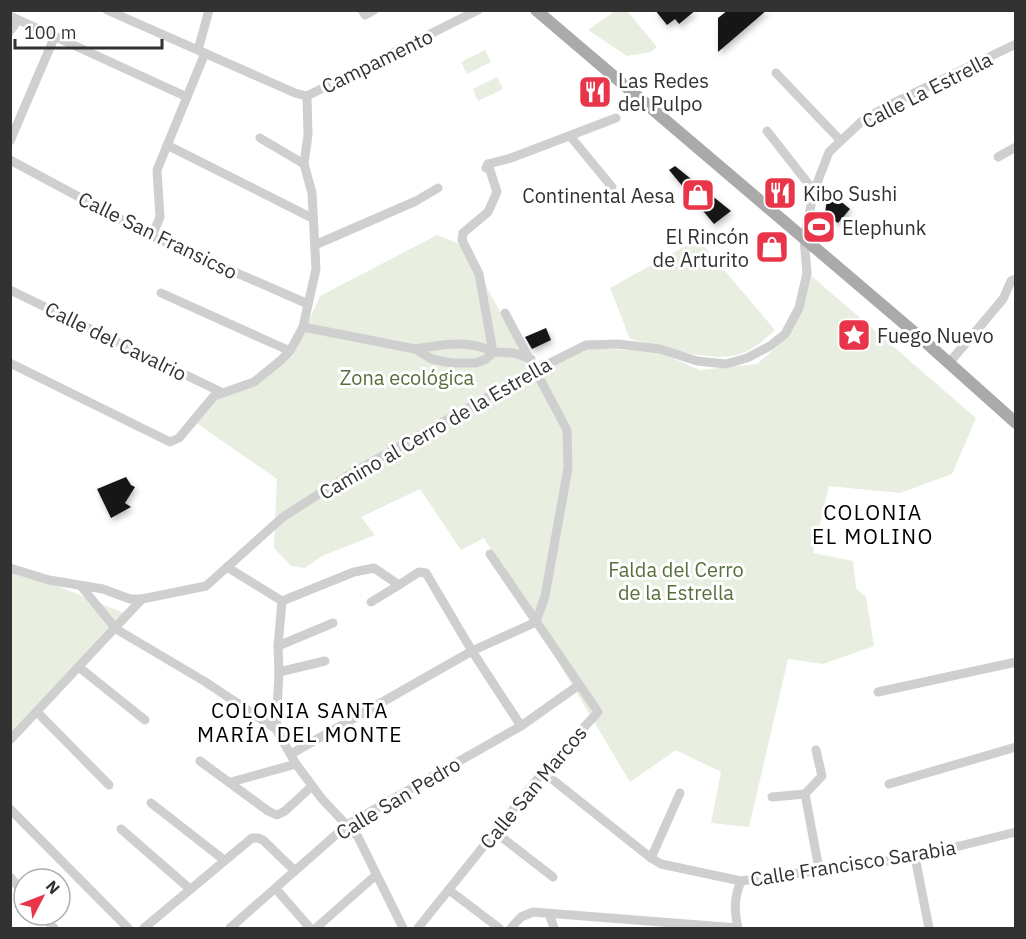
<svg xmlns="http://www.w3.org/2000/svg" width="1026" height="939" font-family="'IBM Plex Sans',sans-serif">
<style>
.green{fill:#e8eee0}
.building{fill:#191919;filter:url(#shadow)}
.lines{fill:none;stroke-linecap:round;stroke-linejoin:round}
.minor{stroke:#cfcfcf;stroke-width:9}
.major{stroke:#aaa;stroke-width:12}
.labels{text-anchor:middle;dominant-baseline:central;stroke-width:6;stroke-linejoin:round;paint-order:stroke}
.street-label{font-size:20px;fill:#323232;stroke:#fff}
.poi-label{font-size:20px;fill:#323232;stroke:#fff;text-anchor:start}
.park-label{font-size:20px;fill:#576f3d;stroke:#fff}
.neighbourhood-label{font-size:21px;letter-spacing:1.5px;fill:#000;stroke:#fff}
</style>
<defs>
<filter id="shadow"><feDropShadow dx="2" dy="3.5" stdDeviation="3" flood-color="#0004"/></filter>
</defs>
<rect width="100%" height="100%" fill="#fff"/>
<!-- green -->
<g class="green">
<path d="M 615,11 L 627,11 L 657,47 L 651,52 L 627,56 L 588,30 Z"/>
<path d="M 485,50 L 491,62 L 467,74 L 461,62 Z"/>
<path d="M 497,77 L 503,89 L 478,101 L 473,89 Z"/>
<path d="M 437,235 L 462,245 L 535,372 L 581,348 L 656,351 L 700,370 L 757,364 L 789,336 L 807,272 L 976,418 L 952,474 L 900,493 L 829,486 L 813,553 L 853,561 L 856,588 L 866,597 L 874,646 L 823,664 L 788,659 L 749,827 L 711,823 L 721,772 L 676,750 L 630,782 L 484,538 L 461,550 L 420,489 L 361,517 L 375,535 L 322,556 L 305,568 L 291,566 L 274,548 L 277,479 L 195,422 L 215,400 L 293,356 L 320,296 Z"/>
<path d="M 698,239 L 775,330 C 764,340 754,349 740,354 C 712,364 659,345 630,339 L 610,288 Z"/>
<path d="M 11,572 L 45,581 L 124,613 L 11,739 Z"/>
</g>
<!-- building -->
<g class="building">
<path d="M 655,10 L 696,10 L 679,24 L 675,19 L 667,25 Z"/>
<path d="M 728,10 L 767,10 L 718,52 L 718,18 Z"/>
<path d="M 675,166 L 731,211 L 714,224 L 669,170 Z"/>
<path d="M 828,191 L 850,209 L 838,223 L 825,214 Z"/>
<path d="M 546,328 L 551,340 L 532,349 L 525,337 Z"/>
<path d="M 126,477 L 131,485 L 135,487 L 125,503 L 131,507 L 111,518 L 97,489 Z"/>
</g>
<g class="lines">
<!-- minor -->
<g class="minor">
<path d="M 107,10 L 295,93 L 307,96"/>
<path d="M 362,10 L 365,15 L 374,10"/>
<path d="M 10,16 L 187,97"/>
<path d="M 10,31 L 18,20"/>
<path d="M 198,50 L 209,10"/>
<path d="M 776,73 L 840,140"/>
<path d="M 307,96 L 478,10"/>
<path d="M 767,131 L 814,191"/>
<path d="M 570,136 L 612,187"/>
<path d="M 260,138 L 304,164"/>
<path d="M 10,141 L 55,36"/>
<path d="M 167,145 L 312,218"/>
<path d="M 998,157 L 1016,147"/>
<path d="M 10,160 L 152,236 L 308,304"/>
<path d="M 488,164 L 497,192 L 488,212 L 463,233 L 462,240 L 479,274 L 493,352"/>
<path d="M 486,168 L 488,164 L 511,158 L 616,118"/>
<path d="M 152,236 L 160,217 L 157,170 L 205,53"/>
<path d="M 315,245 L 416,201 L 438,188"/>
<path d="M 10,290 L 221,392"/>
<path d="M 161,293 L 290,351"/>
<path d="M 303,327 L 415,349 L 432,359 L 451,363 L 476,363 L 486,359 L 493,352 L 514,353 L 531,359"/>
<path d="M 415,349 C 441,345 469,339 493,352"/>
<path d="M 10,363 L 170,442 L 179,438 L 214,396 L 254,382 L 281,360 L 290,351 L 303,327 L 316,269 L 312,193 L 304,164 L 308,135 L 307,96"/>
<path d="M 949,363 L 1003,299 L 1011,281 L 1016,279"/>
<path d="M 227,567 L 282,601 L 354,572 L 374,568 L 399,585 L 419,572 L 426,573 L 472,651 L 521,726"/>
<path d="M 10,568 L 49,580 L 103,589 L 130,599 L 142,599 L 206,586 L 283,517 L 347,476 L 536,370 L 586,345 L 618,344 L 660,349 L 697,361 L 726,364 L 747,358 L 770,346 L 785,334 L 799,308 L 807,273 L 804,239 L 814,191 L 829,152 L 862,121 L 887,106 L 1016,44"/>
<path d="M 81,586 L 116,629 L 204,681 L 276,729 L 296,764 L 322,799 L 358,837 L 403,928"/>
<path d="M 371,602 L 399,585"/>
<path d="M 278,646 L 333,623"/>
<path d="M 80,668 L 145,720"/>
<path d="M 279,672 L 325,661"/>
<path d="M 878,692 L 1016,662"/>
<path d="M 38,713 L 109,785"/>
<path d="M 276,729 L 279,672 L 278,646 L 282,601"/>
<path d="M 10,740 L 142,599"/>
<path d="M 816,750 L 822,776 L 805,794 L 819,869"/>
<path d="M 291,754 L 472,651 L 536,622 L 545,596 L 568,468 L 567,430 L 505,313"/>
<path d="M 200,761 L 268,811 L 277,815 L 285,811 L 312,786"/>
<path d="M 543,772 L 651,858 L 661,864 L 741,881 L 915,857 L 1016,832"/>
<path d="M 231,782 L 296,764"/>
<path d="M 889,784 L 1016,747"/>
<path d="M 772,797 L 805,794"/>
<path d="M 151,803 L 224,860"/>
<path d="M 10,809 L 128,928"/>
<path d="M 121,829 L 190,889"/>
<path d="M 495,832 L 553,877"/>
<path d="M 915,857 L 929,928"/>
<path d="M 651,858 L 680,793"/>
<path d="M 10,877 L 24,893"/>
<path d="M 276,889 L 310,928"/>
<path d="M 449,890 L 499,928"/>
<path d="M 549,913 L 554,928"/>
<path d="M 42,915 L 54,928"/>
<path d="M 144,928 L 252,838 L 258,838 L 263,840 L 295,871"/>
<path d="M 230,928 L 347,825 L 521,726 L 579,685"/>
<path d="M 316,928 L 376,875"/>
<path d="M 418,928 L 543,772 L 598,712 L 490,554"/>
<path d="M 511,928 L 521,917 L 533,912 L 738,928 C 734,910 734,898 741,881"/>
</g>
<!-- major -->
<path class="major" d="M 536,10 L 921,338 L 1016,423"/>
</g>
<!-- icons -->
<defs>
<symbol id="restaurant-square" viewBox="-11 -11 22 22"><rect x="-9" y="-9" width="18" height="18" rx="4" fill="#e8354a" stroke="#fff"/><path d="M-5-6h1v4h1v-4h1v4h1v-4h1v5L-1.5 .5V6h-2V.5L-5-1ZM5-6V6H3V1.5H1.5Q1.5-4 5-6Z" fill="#fff"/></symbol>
<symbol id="shop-square" viewBox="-11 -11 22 22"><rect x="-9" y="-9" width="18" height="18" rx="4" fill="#e8354a" stroke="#fff"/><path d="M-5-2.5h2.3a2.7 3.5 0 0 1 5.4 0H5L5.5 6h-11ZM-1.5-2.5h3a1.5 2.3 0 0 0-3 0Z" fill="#fff"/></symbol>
<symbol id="stadium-square" viewBox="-11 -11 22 22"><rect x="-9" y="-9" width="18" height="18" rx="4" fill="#e8354a" stroke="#fff"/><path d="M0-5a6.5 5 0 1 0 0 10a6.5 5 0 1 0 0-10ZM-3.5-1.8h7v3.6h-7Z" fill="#fff"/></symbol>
<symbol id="sight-square" viewBox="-11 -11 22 22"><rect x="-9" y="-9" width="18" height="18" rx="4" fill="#e8354a" stroke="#fff"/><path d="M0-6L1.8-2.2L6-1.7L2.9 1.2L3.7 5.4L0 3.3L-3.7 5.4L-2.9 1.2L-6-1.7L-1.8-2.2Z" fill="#fff"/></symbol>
</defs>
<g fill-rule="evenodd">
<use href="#restaurant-square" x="576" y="73" width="38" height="38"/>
<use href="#restaurant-square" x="761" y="174" width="38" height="38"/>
<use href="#shop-square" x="679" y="176" width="38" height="38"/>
<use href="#stadium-square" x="800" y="208" width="38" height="38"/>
<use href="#shop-square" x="753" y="228" width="38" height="38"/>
<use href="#sight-square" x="835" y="316" width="38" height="38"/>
</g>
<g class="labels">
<!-- street labels -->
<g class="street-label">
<text transform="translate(377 61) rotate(-26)">Campamento</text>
<text transform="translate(927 90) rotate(-27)">Calle La Estrella</text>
<text transform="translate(158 235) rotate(26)">Calle San Fransicso</text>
<text transform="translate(116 341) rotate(26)">Calle del Cavalrio</text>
<text transform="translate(435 428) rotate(-30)">Camino al Cerro de la Estrella</text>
<text transform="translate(533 787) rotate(-50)">Calle San Marcos</text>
<text transform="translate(398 798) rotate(-31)">Calle San Pedro</text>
<text transform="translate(853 863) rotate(-9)">Calle Francisco Sarabia</text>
</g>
<!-- poi labels -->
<g class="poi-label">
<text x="618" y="80">Las Redes<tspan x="618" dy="23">del Pulpo</tspan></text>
<text x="803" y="193">Kibo Sushi</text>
<text x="675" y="195" text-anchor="end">Continental Aesa</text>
<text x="842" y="227">Elephunk</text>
<text x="749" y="236" text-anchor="end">El Rincón<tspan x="749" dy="23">de Arturito</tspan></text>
<text x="877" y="335">Fuego Nuevo</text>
</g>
<!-- park labels -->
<g class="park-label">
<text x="407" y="377">Zona ecológica</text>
<text x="676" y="569">Falda del Cerro<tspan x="676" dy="23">de la Estrella</tspan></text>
</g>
<!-- neighbourhood labels -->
<g class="neighbourhood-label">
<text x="873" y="512">COLONIA<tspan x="873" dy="24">EL MOLINO</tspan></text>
<text x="300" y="710">COLONIA SANTA<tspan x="300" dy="24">MARÍA DEL MONTE</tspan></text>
</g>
</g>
<!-- border -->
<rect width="1026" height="939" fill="none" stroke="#323232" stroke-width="24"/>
<!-- north arrow -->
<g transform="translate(42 897) rotate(48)"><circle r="28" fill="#ffffff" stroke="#adadad" stroke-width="1.5"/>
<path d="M0-4.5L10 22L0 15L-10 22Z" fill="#e8354a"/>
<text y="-9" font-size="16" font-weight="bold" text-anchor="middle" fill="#323232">N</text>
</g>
<!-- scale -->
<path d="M15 39v9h147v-9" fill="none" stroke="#323232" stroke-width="3"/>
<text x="24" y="39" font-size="18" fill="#323232" stroke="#ffffff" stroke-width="4.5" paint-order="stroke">100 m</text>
</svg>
